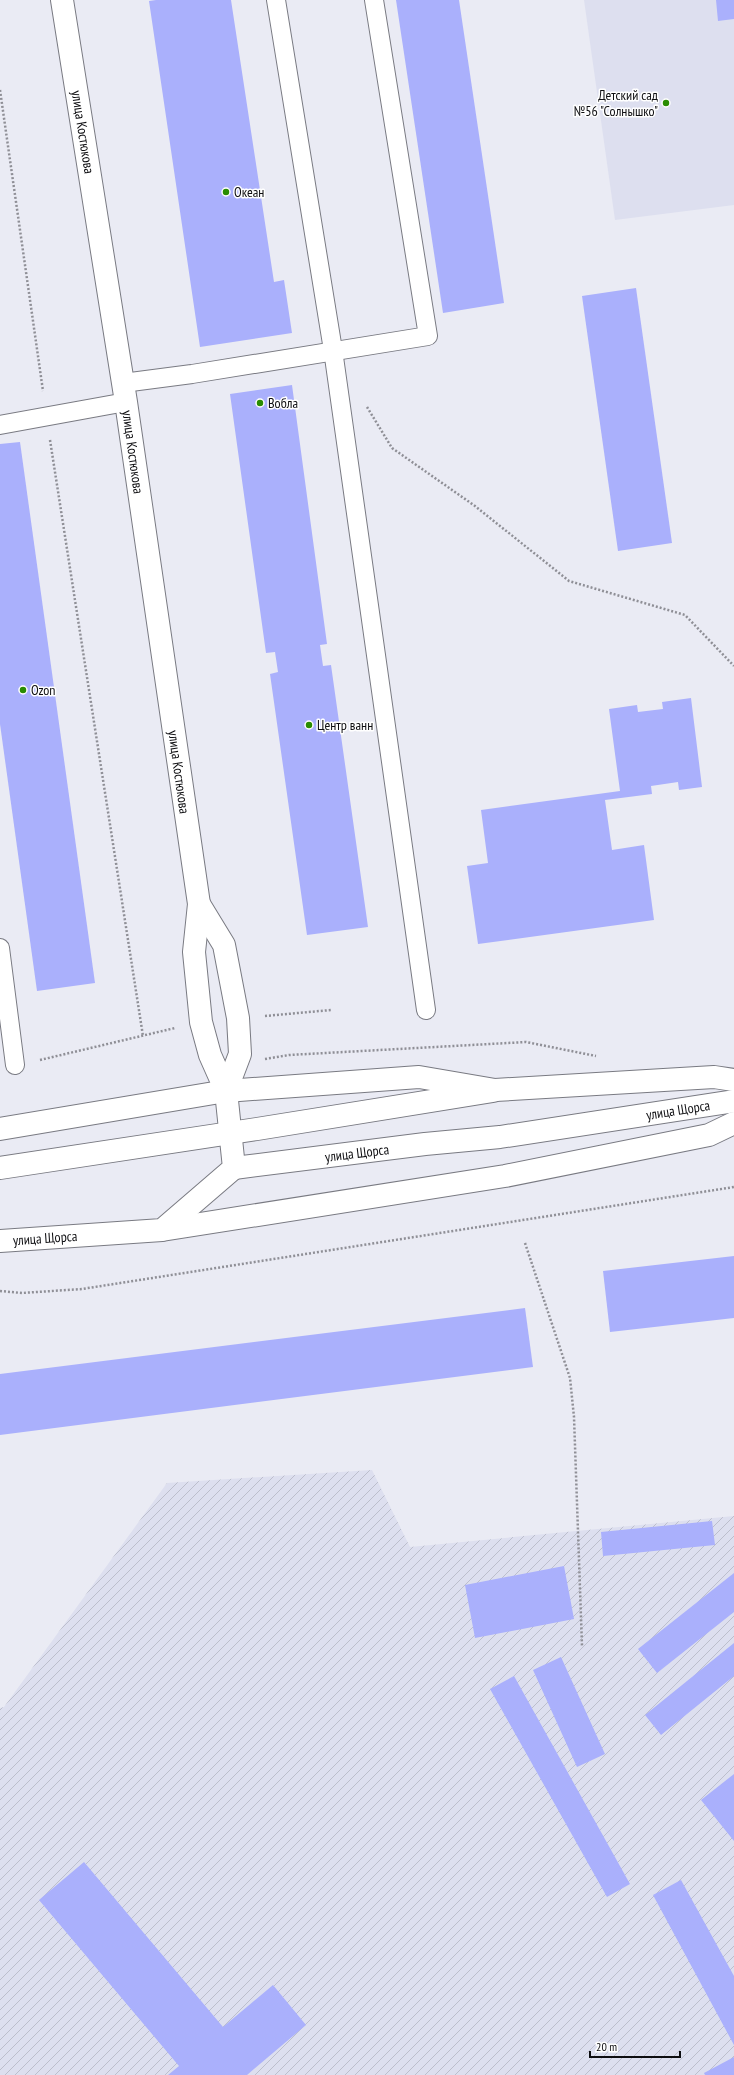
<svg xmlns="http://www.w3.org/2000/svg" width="734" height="2075" font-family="'PT Sans Narrow',sans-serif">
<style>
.built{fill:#dddfef}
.industrial{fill:url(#industrial-furrows)}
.building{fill:#aab0fc}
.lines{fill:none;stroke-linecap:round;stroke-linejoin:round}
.service-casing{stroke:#797a82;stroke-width:20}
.minor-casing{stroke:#797a82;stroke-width:24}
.secondary-casing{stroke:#797a82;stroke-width:24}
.path{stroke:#8f8f96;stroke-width:2.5;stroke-dasharray:2 2;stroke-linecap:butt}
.service{stroke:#fff;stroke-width:18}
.minor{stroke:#fff;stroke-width:22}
.secondary{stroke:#fff;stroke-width:22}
.poi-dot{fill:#298c01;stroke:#fff;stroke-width:1.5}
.labels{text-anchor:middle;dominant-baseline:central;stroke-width:3;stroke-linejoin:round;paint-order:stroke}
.poi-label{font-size:14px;fill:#0e0e11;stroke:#fff;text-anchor:start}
.street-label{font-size:14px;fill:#0e0e11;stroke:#fff}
</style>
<defs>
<pattern id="industrial-furrows" width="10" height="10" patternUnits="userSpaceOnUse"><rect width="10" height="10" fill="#dddfef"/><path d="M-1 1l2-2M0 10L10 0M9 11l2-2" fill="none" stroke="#bcbecc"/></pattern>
</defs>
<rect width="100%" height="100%" fill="#eaebf4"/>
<!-- built -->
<path class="built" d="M 584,0 L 734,0 L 734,205 L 615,220 Z"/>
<!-- industrial -->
<path class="industrial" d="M 372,1470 L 410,1547 L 734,1516 L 734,2075 L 0,2075 L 0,1708 L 4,1707 L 167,1483 Z"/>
<!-- building -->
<g class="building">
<path d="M 156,0 L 231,0 L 274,282 L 284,280 L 292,333 L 200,347 L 149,1 Z"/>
<path d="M 396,0 L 459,0 L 504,303 L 443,313 Z"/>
<path d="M 716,0 L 734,0 L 734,19 L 718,21 Z"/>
<path d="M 636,288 L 672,543 L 618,551 L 582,296 Z"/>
<path d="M 292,385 L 327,644 L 320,645 L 323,666 L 331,665 L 368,927 L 307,935 L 270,674 L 278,672 L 275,652 L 266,653 L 230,394 Z"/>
<path d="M 20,442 L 95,983 L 37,991 L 0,724 L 0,444 Z"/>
<path d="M 691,698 L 702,787 L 679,790 L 678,782 L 651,786 L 652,794 L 605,800 L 612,850 L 644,845 L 654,920 L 478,944 L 467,866 L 488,863 L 481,810 L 620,791 L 609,709 L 637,705 L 638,712 L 663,709 L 662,702 Z"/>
<path d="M 734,1256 L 734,1318 L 610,1332 L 603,1271 Z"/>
<path d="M 525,1308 L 533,1367 L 0,1435 L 0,1374 Z"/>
<path d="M 712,1521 L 715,1545 L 603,1556 L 601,1532 Z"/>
<path d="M 564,1566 L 574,1619 L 475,1638 L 465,1585 Z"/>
<path d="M 734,1573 L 734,1612 L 657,1673 L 638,1649 Z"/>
<path d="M 734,1643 L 734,1676 L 661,1735 L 645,1715 Z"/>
<path d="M 561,1657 L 605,1754 L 577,1767 L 533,1670 Z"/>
<path d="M 514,1676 L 630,1884 L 607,1897 L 490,1689 Z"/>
<path d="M 734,1774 L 734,1841 L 701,1800 Z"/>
<path d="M 84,1862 L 223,2027 L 273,1985 L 306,2025 L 247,2075 L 168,2075 L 179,2066 L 39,1900 Z"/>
<path d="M 681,1880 L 734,1976 L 734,2045 L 653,1895 Z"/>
<path d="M 734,2057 L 734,2075 L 705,2075 L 704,2073 Z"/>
</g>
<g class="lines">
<defs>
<g id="service">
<path d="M 276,0 L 333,350 L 426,1010"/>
<path d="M 123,383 L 192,374 L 428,336 L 374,0"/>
<path d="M 0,425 L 126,402"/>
<path d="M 0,948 L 15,1065"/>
</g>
<g id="minor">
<path d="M 0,1168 L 257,1129 L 493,1091"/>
<path d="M 234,1168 L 425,1144 L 500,1137 L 734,1101"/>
</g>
<g id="secondary">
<path d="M 199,904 L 224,945 L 238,1018 L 240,1054 L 226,1091"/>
<path d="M 0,1129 L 226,1091 L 419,1077 L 495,1090 L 714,1077 L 734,1080"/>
<path d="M 162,1230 L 505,1176 L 709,1135 L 734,1123"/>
<path d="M 0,1241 L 162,1230 L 234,1168 L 226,1091 L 210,1055 L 201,1022 L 194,952 L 199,904 L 126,402 L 62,0"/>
</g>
</defs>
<!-- service casing -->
<use href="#service" class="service-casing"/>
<!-- minor casing -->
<use href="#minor" class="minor-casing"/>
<!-- secondary casing -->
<use href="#secondary" class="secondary-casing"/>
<!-- path -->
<g class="path">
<path d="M 0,90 L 43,391"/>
<path d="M 367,407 L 392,448 L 475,506 L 569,581 L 685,615 L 734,666"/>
<path d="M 50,440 L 143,1036"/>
<path d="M 265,1016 L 331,1010"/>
<path d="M 265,1059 L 289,1055 L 526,1042 L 596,1056"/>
<path d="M 40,1060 L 175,1028"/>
<path d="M 525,1243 L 570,1378 L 574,1417 L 582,1646"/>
<path d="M 0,1291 L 22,1293 L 82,1289 L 734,1187"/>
</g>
<!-- service -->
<use href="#service" class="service"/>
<!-- minor -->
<use href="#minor" class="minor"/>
<!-- secondary -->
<use href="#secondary" class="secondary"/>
</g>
<!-- markers -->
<g class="poi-dot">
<circle cx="666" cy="103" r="4"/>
<circle cx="226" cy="192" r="4"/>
<circle cx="260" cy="403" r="4"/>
<circle cx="23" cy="690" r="4"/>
<circle cx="309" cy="725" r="4"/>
</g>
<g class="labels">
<!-- poi labels -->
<g class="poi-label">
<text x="658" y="95" text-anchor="end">Детский сад<tspan x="658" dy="16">№56 "Солнышко"</tspan></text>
<text x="234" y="192">Океан</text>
<text x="268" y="403">Вобла</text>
<text x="31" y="690">Ozon</text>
<text x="317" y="725">Центр ванн</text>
</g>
<!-- street labels -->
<g class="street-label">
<text transform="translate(83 132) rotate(81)">улица Костюкова</text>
<text transform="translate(133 452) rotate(82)">улица Костюкова</text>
<text transform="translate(179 772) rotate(82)">улица Костюкова</text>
<text transform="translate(678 1110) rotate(-9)">улица Щорса</text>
<text transform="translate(357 1153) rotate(-7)">улица Щорса</text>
<text transform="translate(45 1238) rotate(-4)">улица Щорса</text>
</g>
</g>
<!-- scale -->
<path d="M590 2051v6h90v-6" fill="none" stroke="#0e0e11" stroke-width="2"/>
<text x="596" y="2051" font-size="12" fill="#0e0e11" stroke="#ffffff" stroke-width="3" paint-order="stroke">20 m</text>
</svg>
